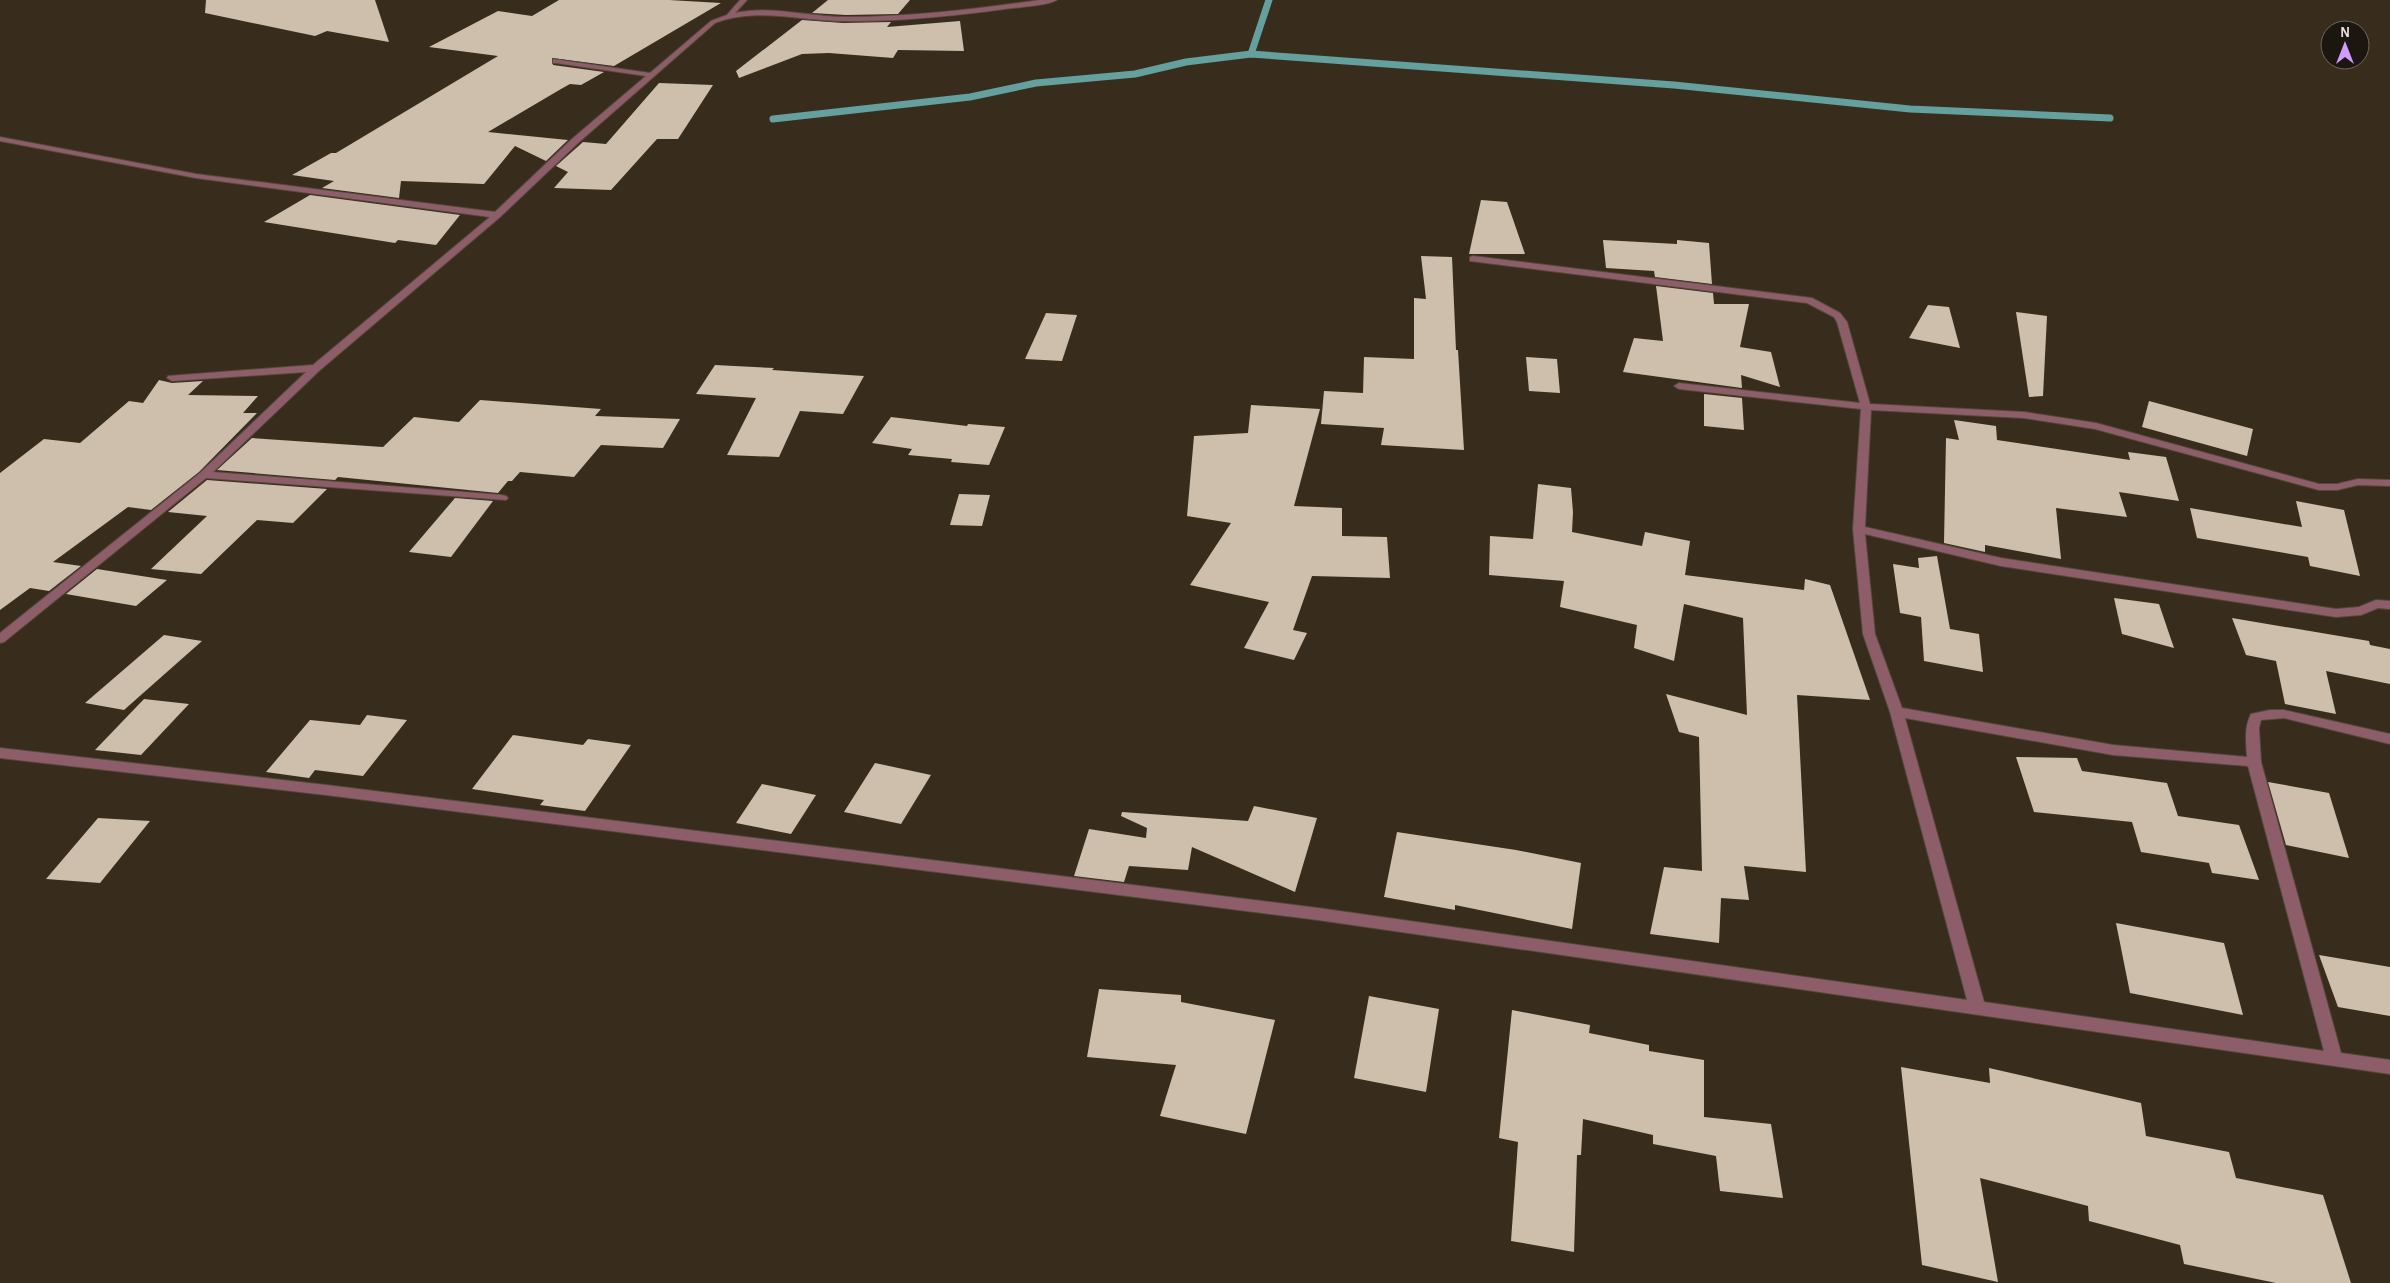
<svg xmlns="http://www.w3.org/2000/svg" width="2390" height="1283" font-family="'Alegreya Sans',sans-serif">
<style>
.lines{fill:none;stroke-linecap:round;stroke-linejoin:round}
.stream{stroke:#63a09e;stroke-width:7}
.building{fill:#cdbfab}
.minor-casing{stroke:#54493a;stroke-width:2}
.minor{fill:#8d5e6a;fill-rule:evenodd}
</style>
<rect width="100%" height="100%" fill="#382c1c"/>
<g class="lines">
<!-- stream -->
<g class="stream">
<path d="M 1251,54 L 1269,0"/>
<path d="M 773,119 L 970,97 L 1036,83 L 1135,74 L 1186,62 L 1251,54 L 1674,85 L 1910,109 L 2110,118"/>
</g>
</g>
<!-- building -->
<g class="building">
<path d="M 206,0 L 375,0 L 389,42 L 327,31 L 315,36 L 205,13 Z"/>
<path d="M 559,0 L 669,0 L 721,3 L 614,66 L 552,58 L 553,65 L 604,72 L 581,85 L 570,84 L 561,89 L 488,132 L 568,140 L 546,161 L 515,146 L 484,184 L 401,181 L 399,198 L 322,188 L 334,181 L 292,175 L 331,153 L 336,153 L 498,56 L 429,47 L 498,11 L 532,16 Z"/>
<path d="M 828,0 L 910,0 L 898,14 L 846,15 L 812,13 Z"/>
<path d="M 802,20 L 843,23 L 891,22 L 887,27 L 960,21 L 964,51 L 898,50 L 893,58 L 829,53 L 802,54 L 739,78 L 736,71 Z"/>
<path d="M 659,83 L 713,85 L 678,139 L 657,139 L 611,190 L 554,188 L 568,172 L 556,166 L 583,142 L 606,144 Z"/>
<path d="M 310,195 L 460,215 L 436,245 L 398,240 L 395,243 L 264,222 Z"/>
<path d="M 1481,200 L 1507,202 L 1525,254 L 1469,254 Z"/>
<path d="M 1603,240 L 1677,244 L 1677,240 L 1709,243 L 1712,284 L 1655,277 L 1654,271 L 1606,268 Z"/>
<path d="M 1421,256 L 1452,257 L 1456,350 L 1458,350 L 1464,450 L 1381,445 L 1384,428 L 1321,424 L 1324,391 L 1363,393 L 1364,357 L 1414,359 L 1414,298 L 1426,299 Z"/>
<path d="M 1656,286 L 1713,293 L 1714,304 L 1749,304 L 1740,347 L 1771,352 L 1780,387 L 1741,375 L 1742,388 L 1623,372 L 1634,338 L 1663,341 Z"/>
<path d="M 1928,305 L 1949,307 L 1960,348 L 1909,338 Z"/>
<path d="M 2016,312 L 2047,316 L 2043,396 L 2029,397 Z"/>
<path d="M 1046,313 L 1077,315 L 1062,361 L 1025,359 Z"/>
<path d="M 1526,357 L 1557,359 L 1560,393 L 1529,391 Z"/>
<path d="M 715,365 L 774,368 L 772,370 L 864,376 L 843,414 L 800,411 L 779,457 L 727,455 L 756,398 L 696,394 Z"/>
<path d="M 159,380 L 172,383 L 203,381 L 188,395 L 258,396 L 243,413 L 257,413 L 199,472 L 151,510 L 128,507 L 53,562 L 81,566 L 49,591 L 30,588 L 0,610 L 0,473 L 44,439 L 80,443 L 129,401 L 143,403 Z"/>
<path d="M 1704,394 L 1742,398 L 1744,430 L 1704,426 Z"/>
<path d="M 480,400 L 601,409 L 595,416 L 680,419 L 663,448 L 601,445 L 574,477 L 520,472 L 512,481 L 508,481 L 498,493 L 338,477 L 335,480 L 217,470 L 252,438 L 383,447 L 414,417 L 459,422 Z"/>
<path d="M 2149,401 L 2253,429 L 2247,456 L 2142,427 Z"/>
<path d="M 1251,405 L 1320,409 L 1294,506 L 1342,508 L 1342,536 L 1387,537 L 1390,578 L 1312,576 L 1293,630 L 1307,633 L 1294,660 L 1244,648 L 1269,602 L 1190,585 L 1231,523 L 1187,516 L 1194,436 L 1248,433 Z"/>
<path d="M 891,417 L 967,426 L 968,424 L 1005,427 L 989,465 L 951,462 L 952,459 L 908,455 L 912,449 L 872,443 Z"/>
<path d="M 1954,420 L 1996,426 L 1997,440 L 2130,460 L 2128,452 L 2166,457 L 2179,501 L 2119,492 L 2127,517 L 2056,508 L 2061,559 L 1985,545 L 1985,552 L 1944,543 L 1946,438 L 1959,440 Z"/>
<path d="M 207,480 L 327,489 L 293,523 L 257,520 L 201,574 L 151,569 L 207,516 L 168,512 Z"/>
<path d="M 1538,484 L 1571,488 L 1573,512 L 1572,532 L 1642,546 L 1645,532 L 1690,541 L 1685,575 L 1804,590 L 1805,579 L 1830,585 L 1870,700 L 1797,695 L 1806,872 L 1744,866 L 1749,900 L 1721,898 L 1719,943 L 1650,934 L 1664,867 L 1702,871 L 1699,737 L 1679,732 L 1666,694 L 1747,715 L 1743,618 L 1684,604 L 1674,661 L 1634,648 L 1637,625 L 1560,607 L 1564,581 L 1489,575 L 1490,536 L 1533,539 Z"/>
<path d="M 959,494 L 990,495 L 982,526 L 950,525 Z"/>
<path d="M 455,498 L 493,501 L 451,557 L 409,552 Z"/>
<path d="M 2296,501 L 2344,510 L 2360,576 L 2310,566 L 2308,557 L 2197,538 L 2190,508 L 2302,527 Z"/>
<path d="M 1937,556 L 1950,629 L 1979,634 L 1983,672 L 1924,661 L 1921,617 L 1900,613 L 1893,564 L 1919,568 L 1918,558 Z"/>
<path d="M 97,569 L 167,580 L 136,606 L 66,594 Z"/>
<path d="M 2114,598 L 2159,604 L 2174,648 L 2122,634 Z"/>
<path d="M 2232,618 L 2369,641 L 2370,645 L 2390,649 L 2390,684 L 2326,671 L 2336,714 L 2285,704 L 2276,661 L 2246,655 Z"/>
<path d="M 164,635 L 202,641 L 124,710 L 85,703 Z"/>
<path d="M 144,699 L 189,704 L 141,755 L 95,750 Z"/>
<path d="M 367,715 L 407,720 L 363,776 L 315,770 L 309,778 L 266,772 L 310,720 L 360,725 Z"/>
<path d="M 513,735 L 583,745 L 588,739 L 631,745 L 585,811 L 540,805 L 544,800 L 472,789 Z"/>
<path d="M 2016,757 L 2077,758 L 2082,771 L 2167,783 L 2178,816 L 2239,825 L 2259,880 L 2212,873 L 2209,863 L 2141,852 L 2132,822 L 2034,812 Z"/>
<path d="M 875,763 L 931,775 L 901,824 L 844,812 Z"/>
<path d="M 2268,782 L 2329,793 L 2349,858 L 2286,845 Z"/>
<path d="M 762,784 L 816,795 L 791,834 L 736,823 Z"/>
<path d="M 1254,806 L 1317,818 L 1295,892 L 1192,847 L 1188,870 L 1129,866 L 1124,882 L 1074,876 L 1089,829 L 1146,838 L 1147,828 L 1121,816 L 1122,812 L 1248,821 Z"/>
<path d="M 98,818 L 150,821 L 100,883 L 46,879 Z"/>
<path d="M 1397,832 L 1516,850 L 1581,863 L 1572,929 L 1455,905 L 1455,910 L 1384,897 Z"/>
<path d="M 2116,923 L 2224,943 L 2243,1015 L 2130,993 Z"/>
<path d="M 2319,955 L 2390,967 L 2390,1016 L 2338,1007 Z"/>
<path d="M 1099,989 L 1181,995 L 1181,1002 L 1275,1020 L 1246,1134 L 1160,1116 L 1176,1065 L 1087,1057 Z"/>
<path d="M 1369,996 L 1439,1009 L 1426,1092 L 1354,1078 Z"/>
<path d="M 1512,1010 L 1590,1025 L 1589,1033 L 1649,1045 L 1649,1051 L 1704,1060 L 1704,1117 L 1771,1124 L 1783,1198 L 1720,1191 L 1716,1156 L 1653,1144 L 1653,1135 L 1583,1119 L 1581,1155 L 1577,1155 L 1574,1252 L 1511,1241 L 1518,1142 L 1499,1138 Z"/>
<path d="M 1901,1067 L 1990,1083 L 1989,1068 L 2141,1103 L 2146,1136 L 2229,1152 L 2236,1178 L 2323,1195 L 2351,1283 L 2276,1283 L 2184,1264 L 2180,1245 L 2089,1221 L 2088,1206 L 1980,1178 L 1998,1282 L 1922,1265 Z"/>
</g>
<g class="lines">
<defs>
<g id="minor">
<path d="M 740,0 L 747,0 L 735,13 C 770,5 809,17 846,17 C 911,17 976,9 1040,0 L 1057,0 C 1047,6 1019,7 1005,9 C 952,16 897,22 843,21 C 800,21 757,7 715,23 L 578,143 L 500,217 L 320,370 L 213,472 L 502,495 L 506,496 L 508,498 L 506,500 L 206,478 L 4,642 L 0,643 L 0,633 L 200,473 L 306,372 L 172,381 L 167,378 L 168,376 L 313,365 L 490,217 L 196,178 L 0,141 L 0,137 L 196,174 L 495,212 L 572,139 L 646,76 L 556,63 L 553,63 L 553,59 L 650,73 L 711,21 L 727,15 Z"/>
<path d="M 1473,256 L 1812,298 L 1840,313 L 1847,322 L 1870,404 L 2024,412 L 2096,423 L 2319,484 L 2337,484 L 2358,479 L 2390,480 L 2390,486 L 2358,485 L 2337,490 L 2319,490 L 2095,429 L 2024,418 L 1871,410 L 1865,527 L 2001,558 L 2336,609 L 2359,607 L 2376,600 L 2390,601 L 2390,609 L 2378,608 L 2361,615 L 2336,617 L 2001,566 L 1865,534 L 1875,634 L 1902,708 L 2113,745 L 2247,757 C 2246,741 2244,728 2251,714 L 2270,710 L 2284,710 L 2390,734 L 2390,744 L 2284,718 L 2261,720 L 2259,728 L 2261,762 L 2341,1053 L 2390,1060 L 2390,1074 L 1318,920 L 326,795 L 0,758 L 0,748 L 326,785 L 1318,908 L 1967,1000 L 1890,712 L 1863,634 L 1853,529 L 1861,409 L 1679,389 L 1674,386 L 1679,383 L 1860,403 L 1837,322 L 1834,317 L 1807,303 L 1470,261 L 1470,257 ZM 1905,718 L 2113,755 L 2248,766 L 2324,1051 L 1984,1002 Z"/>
</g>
</defs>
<!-- minor casing -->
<use href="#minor" class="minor-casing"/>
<!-- minor -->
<use href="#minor" class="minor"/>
</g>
<!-- north arrow -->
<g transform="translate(2345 45)"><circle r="24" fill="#1b160f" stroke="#6e685f"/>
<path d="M0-4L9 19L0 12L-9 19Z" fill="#d09dff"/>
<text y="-8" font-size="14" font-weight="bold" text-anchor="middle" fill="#eae3d8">N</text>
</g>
</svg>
